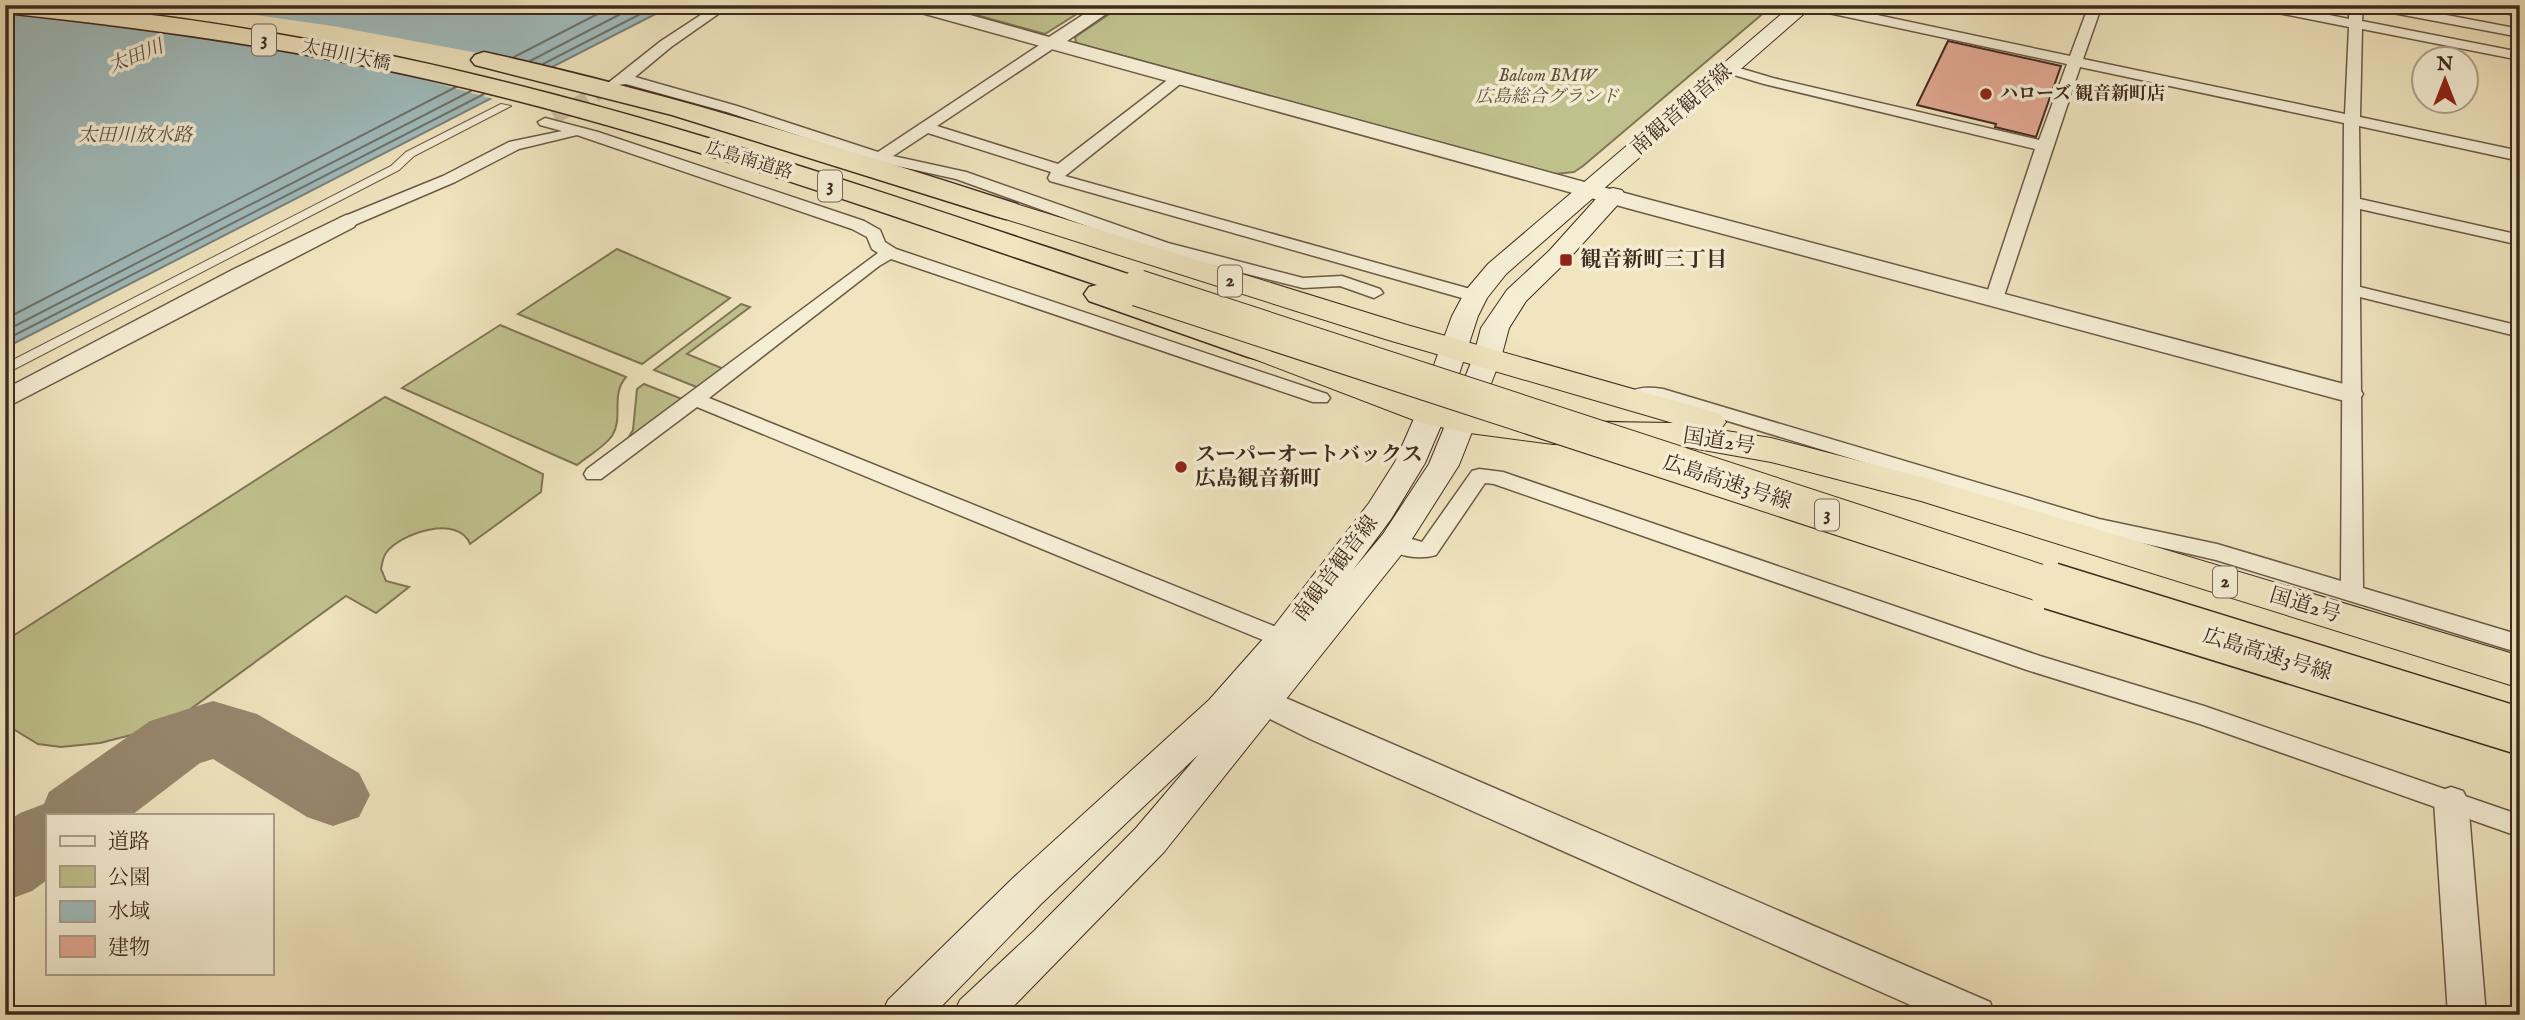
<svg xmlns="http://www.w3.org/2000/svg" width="2525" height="1020" font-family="'IM FELL English','Noto Serif JP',serif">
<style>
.green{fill:#c0c28e;stroke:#807656;stroke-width:2}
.water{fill:#a0bcbd;stroke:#7a827e;stroke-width:2}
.pier{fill:#f0e5bf}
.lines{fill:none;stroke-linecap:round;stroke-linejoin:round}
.shore{stroke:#70746e;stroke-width:2}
.taxiway{fill:#98886f;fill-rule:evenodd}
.building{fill:#e4aa94;stroke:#402b1f;stroke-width:2}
.minor-tunnel{stroke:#cdc09f;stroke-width:15;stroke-dasharray:15 8;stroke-linecap:butt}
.pedestrian-casing{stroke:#6c5a47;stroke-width:2}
.minor-casing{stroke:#6c5a47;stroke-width:3}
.tertiary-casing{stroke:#6c5a47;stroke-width:3}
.secondary-casing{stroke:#402b1f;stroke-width:2}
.trunk-casing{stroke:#402b1f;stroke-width:2}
.motorway-casing{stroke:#402b1f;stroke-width:3}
.pedestrian{fill:#f5eed5;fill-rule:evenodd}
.minor{fill:#f5eed5;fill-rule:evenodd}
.tertiary{fill:#f5eed5;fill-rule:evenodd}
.secondary{fill:#f5eed5;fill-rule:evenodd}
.trunk{fill:#f0e5bf;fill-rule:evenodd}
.motorway{fill:#f0e5bf;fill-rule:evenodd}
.motorway-bridge-far1-casing{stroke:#402b1f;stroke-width:38;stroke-linecap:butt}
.motorway-bridge-casing{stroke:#402b1f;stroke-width:49;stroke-linecap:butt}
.motorway-bridge-far1{stroke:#f0e5bf;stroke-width:36}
.motorway-bridge{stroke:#f0e5bf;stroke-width:46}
.poi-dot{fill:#8f2418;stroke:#f5eed5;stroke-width:2.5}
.labels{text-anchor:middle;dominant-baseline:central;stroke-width:7;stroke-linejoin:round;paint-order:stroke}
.far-street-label{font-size:18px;fill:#402b1f;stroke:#f5eed5}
.far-park-label{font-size:18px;font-style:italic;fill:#60513b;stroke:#f5eed5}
.far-poi-label{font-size:18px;font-weight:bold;fill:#402b1f;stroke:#f5eed5;text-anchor:start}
.shield{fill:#f5eed5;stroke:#766656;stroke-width:2}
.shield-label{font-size:19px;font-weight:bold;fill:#402b1f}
.far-water-label{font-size:19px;font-style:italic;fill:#584f46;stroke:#f5eed5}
.street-label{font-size:21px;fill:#402b1f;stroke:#f5eed5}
.poi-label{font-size:21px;font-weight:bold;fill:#402b1f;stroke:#f5eed5;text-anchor:start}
</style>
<rect width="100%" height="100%" fill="#f0e5bf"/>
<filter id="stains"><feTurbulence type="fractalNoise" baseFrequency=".00286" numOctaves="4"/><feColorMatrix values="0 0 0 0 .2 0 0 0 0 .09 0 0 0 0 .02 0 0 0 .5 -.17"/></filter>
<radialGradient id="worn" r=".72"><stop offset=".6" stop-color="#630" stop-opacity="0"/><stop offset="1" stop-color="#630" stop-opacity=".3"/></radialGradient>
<!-- green -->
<g class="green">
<path d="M 940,5 L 1091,5 L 1045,34 Z"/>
<path d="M 1123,5 L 1773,5 L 1583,166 L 1574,172 L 1556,174 L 1076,43 L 1075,37 Z"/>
<path d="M 617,249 L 730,298 L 642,364 L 518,314 Z"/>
<path d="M 741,304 L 750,307 L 687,354 L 724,369 L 699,388 L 654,370 Z"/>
<path d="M 500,325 L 626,377 C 610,396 624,417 612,436 C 604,447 588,456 577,465 L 402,388 Z"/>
<path d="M 644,384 L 682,399 L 627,440 L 633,430 L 637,389 Z"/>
<path d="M 385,397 L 543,474 L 541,492 L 470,544 C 459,514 400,533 386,553 C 383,557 382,564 381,569 L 386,581 L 409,587 L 376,613 L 346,596 L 185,713 L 135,734 L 100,743 L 61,747 L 38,744 L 5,724 L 5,641 Z"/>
</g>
<!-- water -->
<path class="water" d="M 5,5 L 673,5 L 5,348 Z"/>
<!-- pier -->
<path class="pier" d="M 5,5 L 184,5 L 333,26 L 558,68 L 497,100 L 361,62 Z"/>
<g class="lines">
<!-- shore -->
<g class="shore">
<path d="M 514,57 L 615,5"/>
<path d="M 530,61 L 638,5"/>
<path d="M 543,64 L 658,5"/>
<path d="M 5,319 L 456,87"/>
<path d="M 5,331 L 471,91"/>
<path d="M 5,340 L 484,94"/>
</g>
<!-- taxiway -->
<path class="taxiway" d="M 213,701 L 257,714 L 359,773 L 370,795 L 359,817 L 333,826 L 307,817 L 213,759 L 200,763 L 132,815 L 47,815 L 47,880 L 32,891 L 5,901 L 5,823 L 20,813 L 44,804 L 49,792 L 150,721 Z"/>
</g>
<!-- building -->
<path class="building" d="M 1948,41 L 2061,66 L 2036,137 L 1995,127 L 1996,124 L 1917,105 Z"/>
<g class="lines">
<!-- minor-tunnel -->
<path class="minor-tunnel" d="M 554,117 L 615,83"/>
<defs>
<path id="pedestrian" d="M 501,104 L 511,106 L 414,156 L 399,170 L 5,374 L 5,364 L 391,166 L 406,152 Z"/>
<g id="minor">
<path d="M 716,5 L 731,5 L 671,47 L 635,77 L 737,106 L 878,152 L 1047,40 L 1057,40 L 1057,46 L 937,126 L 1058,164 L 1174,75 L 1184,75 L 1184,81 L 1065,176 L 1481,292 L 1484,296 L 1475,301 L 1469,300 L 1050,181 L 1048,178 L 1051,172 L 928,133 L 893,156 L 966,172 L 1168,243 L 1303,278 L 1342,276 L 1380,289 L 1383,293 L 1374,298 L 1340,286 L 1303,288 L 1156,251 L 956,179 L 875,161 L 727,112 L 626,84 L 610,86 L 608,83 L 661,41 Z"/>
<path d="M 1804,5 L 1830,5 L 2070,56 L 2089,5 L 2102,5 L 2083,59 L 2345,114 L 2349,27 L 2258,9 L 2252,5 L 2280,5 L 2349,19 L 2349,5 L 2363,5 L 2362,21 L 2520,52 L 2520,60 L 2362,29 L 2360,117 L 2520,151 L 2520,161 L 2359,126 L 2360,199 L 2520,235 L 2520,245 L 2360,209 L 2360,287 L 2520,326 L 2520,337 L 2360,297 L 2363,588 L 2520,635 L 2520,653 L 2216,560 L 2090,531 L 1662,401 C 1648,399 1636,406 1624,403 L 1621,399 C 1632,386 1648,387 1663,389 L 2099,519 L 2217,544 L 2341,581 L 2344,123 L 2080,67 L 2003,299 L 1994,304 L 1985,299 L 2035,149 L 1764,84 L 1724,72 L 1722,69 L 1729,65 L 1773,78 L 2039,140 L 2067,64 L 1810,9 Z"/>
<path d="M 2366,5 L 2394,5 L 2520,29 L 2520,37 L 2372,9 Z"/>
<path d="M 2478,5 L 2520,8 L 2520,16 L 2479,8 Z"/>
<path d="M 545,118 L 598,132 L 864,221 L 880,230 L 885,242 L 896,249 L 1327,394 L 1330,398 L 1327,402 L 1313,402 L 891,259 L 879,266 L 709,398 L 1301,637 L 1305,643 L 1301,649 L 1293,652 L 1285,649 L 697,407 L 601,479 L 587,479 L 584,474 L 587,469 L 878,253 L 872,249 L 867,237 L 852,229 L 577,135 L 519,149 L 455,182 L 352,226 L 346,227 L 338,222 L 340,218 L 443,176 L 509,142 L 562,131 L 540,125 L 538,122 Z"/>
<path d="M 1479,469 L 1503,472 L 2040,656 L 2204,706 L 2520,815 L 2520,837 L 2200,724 L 2027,670 L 1494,484 L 1485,483 L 1436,555 C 1420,560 1392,557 1383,542 L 1386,537 L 1394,534 L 1422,542 L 1472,471 Z"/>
</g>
<g id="tertiary">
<path d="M 904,5 L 934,5 L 1049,37 L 1098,5 L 1119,5 L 1067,41 L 1643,198 L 2359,388 L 2363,394 L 2359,400 L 2350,402 L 2341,400 L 1627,208 L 907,9 Z"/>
<path d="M 346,215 L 354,217 L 357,222 L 354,227 L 5,408 L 5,389 L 234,269 Z"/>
<path d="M 1265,689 L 1990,1002 L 1995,1015 L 1933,1015 L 1310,739 L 1254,711 L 1249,702 L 1254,693 Z"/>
<path d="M 2451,787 L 2463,791 L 2468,801 L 2486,1015 L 2448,1015 L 2434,801 L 2439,791 Z"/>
</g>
<path id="secondary" d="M 1792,5 L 1814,5 L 1506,274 L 1487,298 L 1478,316 L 1446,414 L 1425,463 L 1391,519 L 1353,570 L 1383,534 L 1429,464 L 1473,358 L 1481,328 L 1507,290 L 1549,251 L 1604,190 L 1613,188 L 1622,190 L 1625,195 L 1622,200 L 1567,261 L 1526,301 L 1509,328 L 1501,358 L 1459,465 L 1405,550 L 1164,852 L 1005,1015 L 953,1015 L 960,1000 L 1034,931 L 1136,828 L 1199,754 L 1041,904 L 933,1015 L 881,1015 L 888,1000 L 1013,878 L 1209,700 L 1271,630 L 1369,503 L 1395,462 L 1416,414 L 1452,316 L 1466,290 L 1488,264 Z"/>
<path id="trunk" d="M 1006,201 L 1407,325 L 1721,414 L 1726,422 L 1720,430 L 1771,438 L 1929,479 L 2520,656 L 2520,688 L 1921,501 L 1771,462 L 1675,445 L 1553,444 L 1462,432 L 1419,422 L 1249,357 L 1244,350 L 1249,343 L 1260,340 L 1271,343 L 1439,405 C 1517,422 1594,422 1673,423 L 1385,339 L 996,216 L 992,210 L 996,204 Z"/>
<g id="motorway">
<path d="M 5,5 C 102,5 198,20 294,37 C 586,88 868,188 1149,281 L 1154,288 L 1149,295 L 1140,297 L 1272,343 L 1277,350 L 1272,357 L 1260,360 L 1248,357 L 1089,301 L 1084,294 L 1089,287 L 1097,285 C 885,214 672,136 453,85 C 305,50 156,29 5,13 Z"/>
<path d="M 484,52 C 665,92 841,147 1017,204 L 1021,210 L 1017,216 L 1006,219 L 995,216 L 672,115 L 475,65 L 471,60 L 475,55 Z"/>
</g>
</defs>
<!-- pedestrian casing -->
<use href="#pedestrian" class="pedestrian-casing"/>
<!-- minor casing -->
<use href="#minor" class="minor-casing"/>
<!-- tertiary casing -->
<use href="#tertiary" class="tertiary-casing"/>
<!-- secondary casing -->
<use href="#secondary" class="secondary-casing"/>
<!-- trunk casing -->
<use href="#trunk" class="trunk-casing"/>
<!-- motorway casing -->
<use href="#motorway" class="motorway-casing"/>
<!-- pedestrian -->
<use href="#pedestrian" class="pedestrian"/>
<!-- minor -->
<use href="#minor" class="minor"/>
<!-- tertiary -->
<use href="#tertiary" class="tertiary"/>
<!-- secondary -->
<use href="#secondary" class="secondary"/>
<!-- trunk -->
<use href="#trunk" class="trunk"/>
<!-- motorway -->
<use href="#motorway" class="motorway"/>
<defs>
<path id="motorway-bridge-far1" d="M 1138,288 L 2056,588"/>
<path id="motorway-bridge" d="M 2051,586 L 2520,731"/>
</defs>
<!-- motorway-bridge-far1 casing -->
<use href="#motorway-bridge-far1" class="motorway-bridge-far1-casing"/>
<!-- motorway-bridge casing -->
<use href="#motorway-bridge" class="motorway-bridge-casing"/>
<!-- motorway-bridge-far1 -->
<use href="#motorway-bridge-far1" class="motorway-bridge-far1"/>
<!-- motorway-bridge -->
<use href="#motorway-bridge" class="motorway-bridge"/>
</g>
<!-- markers -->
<g class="poi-dot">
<circle cx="1986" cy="94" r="7"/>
<rect x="1559" y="253" width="14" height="14" rx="3.5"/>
<circle cx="1181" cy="467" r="7"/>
</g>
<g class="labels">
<!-- far-street labels -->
<g class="far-street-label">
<text transform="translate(346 56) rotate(12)">太田川大橋</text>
<text transform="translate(749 161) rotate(17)">広島南道路</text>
</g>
<!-- far-park labels -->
<g class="far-park-label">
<text x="1547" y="76">Balcom BMW<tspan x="1547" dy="21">広島総合グランド</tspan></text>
</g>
<!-- far-poi labels -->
<g class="far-poi-label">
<text x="2000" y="94">ハローズ 観音新町店</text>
</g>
<!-- shield labels -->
<g class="shield">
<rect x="252" y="24.5" width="24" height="31" rx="5"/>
<rect x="818" y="170.5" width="24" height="31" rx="5"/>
<rect x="1218" y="265.5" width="24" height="31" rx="5"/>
<rect x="1815" y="499.5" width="24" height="31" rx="5"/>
<rect x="2213" y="566.5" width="24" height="31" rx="5"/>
</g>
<g class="shield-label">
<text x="264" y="40">3</text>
<text x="830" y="186">3</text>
<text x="1230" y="281">2</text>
<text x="1827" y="515">3</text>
<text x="2225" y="582">2</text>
</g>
<!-- far-water labels -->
<g class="far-water-label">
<text transform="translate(136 57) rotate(-22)">太田川</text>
<text x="135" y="136">太田川放水路</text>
</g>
<!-- street labels -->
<g class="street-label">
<text transform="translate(1682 110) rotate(-41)">南観音観音線</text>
<text transform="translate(1719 442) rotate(9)">国道2号</text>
<text transform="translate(1727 483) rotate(18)">広島高速3号線</text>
<text transform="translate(1336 569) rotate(-53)">南観音観音線</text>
<text transform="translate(2305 606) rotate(17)">国道2号</text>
<text transform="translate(2267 655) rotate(17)">広島高速3号線</text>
</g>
<!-- poi labels -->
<g class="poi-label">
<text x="1580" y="260">観音新町三丁目</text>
<text x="1195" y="455">スーパーオートバックス<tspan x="1195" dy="24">広島観音新町</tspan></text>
</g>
</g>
<!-- margin -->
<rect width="2525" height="1020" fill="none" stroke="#f0e5bf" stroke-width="28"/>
<rect x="7" y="7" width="2511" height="1006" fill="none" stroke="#402b1f" stroke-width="3.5"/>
<rect x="14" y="14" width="2497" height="992" fill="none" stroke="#402b1f" stroke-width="2"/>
<!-- legend -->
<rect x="46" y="814" width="228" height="161" fill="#f5eed5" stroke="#ada08c" stroke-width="2"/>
<rect x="60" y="836" width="35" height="10" fill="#f5eed5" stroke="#ada08c" stroke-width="2"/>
<text x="108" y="848" font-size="21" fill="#402b1f">道路</text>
<rect x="60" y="866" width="35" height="21" fill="#c0c28e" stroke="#ada08c" stroke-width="2"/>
<text x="108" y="884" font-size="21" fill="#402b1f">公園</text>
<rect x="60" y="901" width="35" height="21" fill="#a0bcbd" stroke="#ada08c" stroke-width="2"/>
<text x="108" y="918" font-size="21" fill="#402b1f">水域</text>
<rect x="60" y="936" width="35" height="21" fill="#e4aa94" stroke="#ada08c" stroke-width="2"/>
<text x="108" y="954" font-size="21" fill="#402b1f">建物</text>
<!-- north arrow -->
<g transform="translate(2445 80)"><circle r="33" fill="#f5eed5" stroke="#ada08c" stroke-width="2"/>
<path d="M0-5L12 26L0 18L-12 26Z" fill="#8f2418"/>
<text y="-10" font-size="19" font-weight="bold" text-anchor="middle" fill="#402b1f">N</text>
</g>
<rect width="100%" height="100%" filter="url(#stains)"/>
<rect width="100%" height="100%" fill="url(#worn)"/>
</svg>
